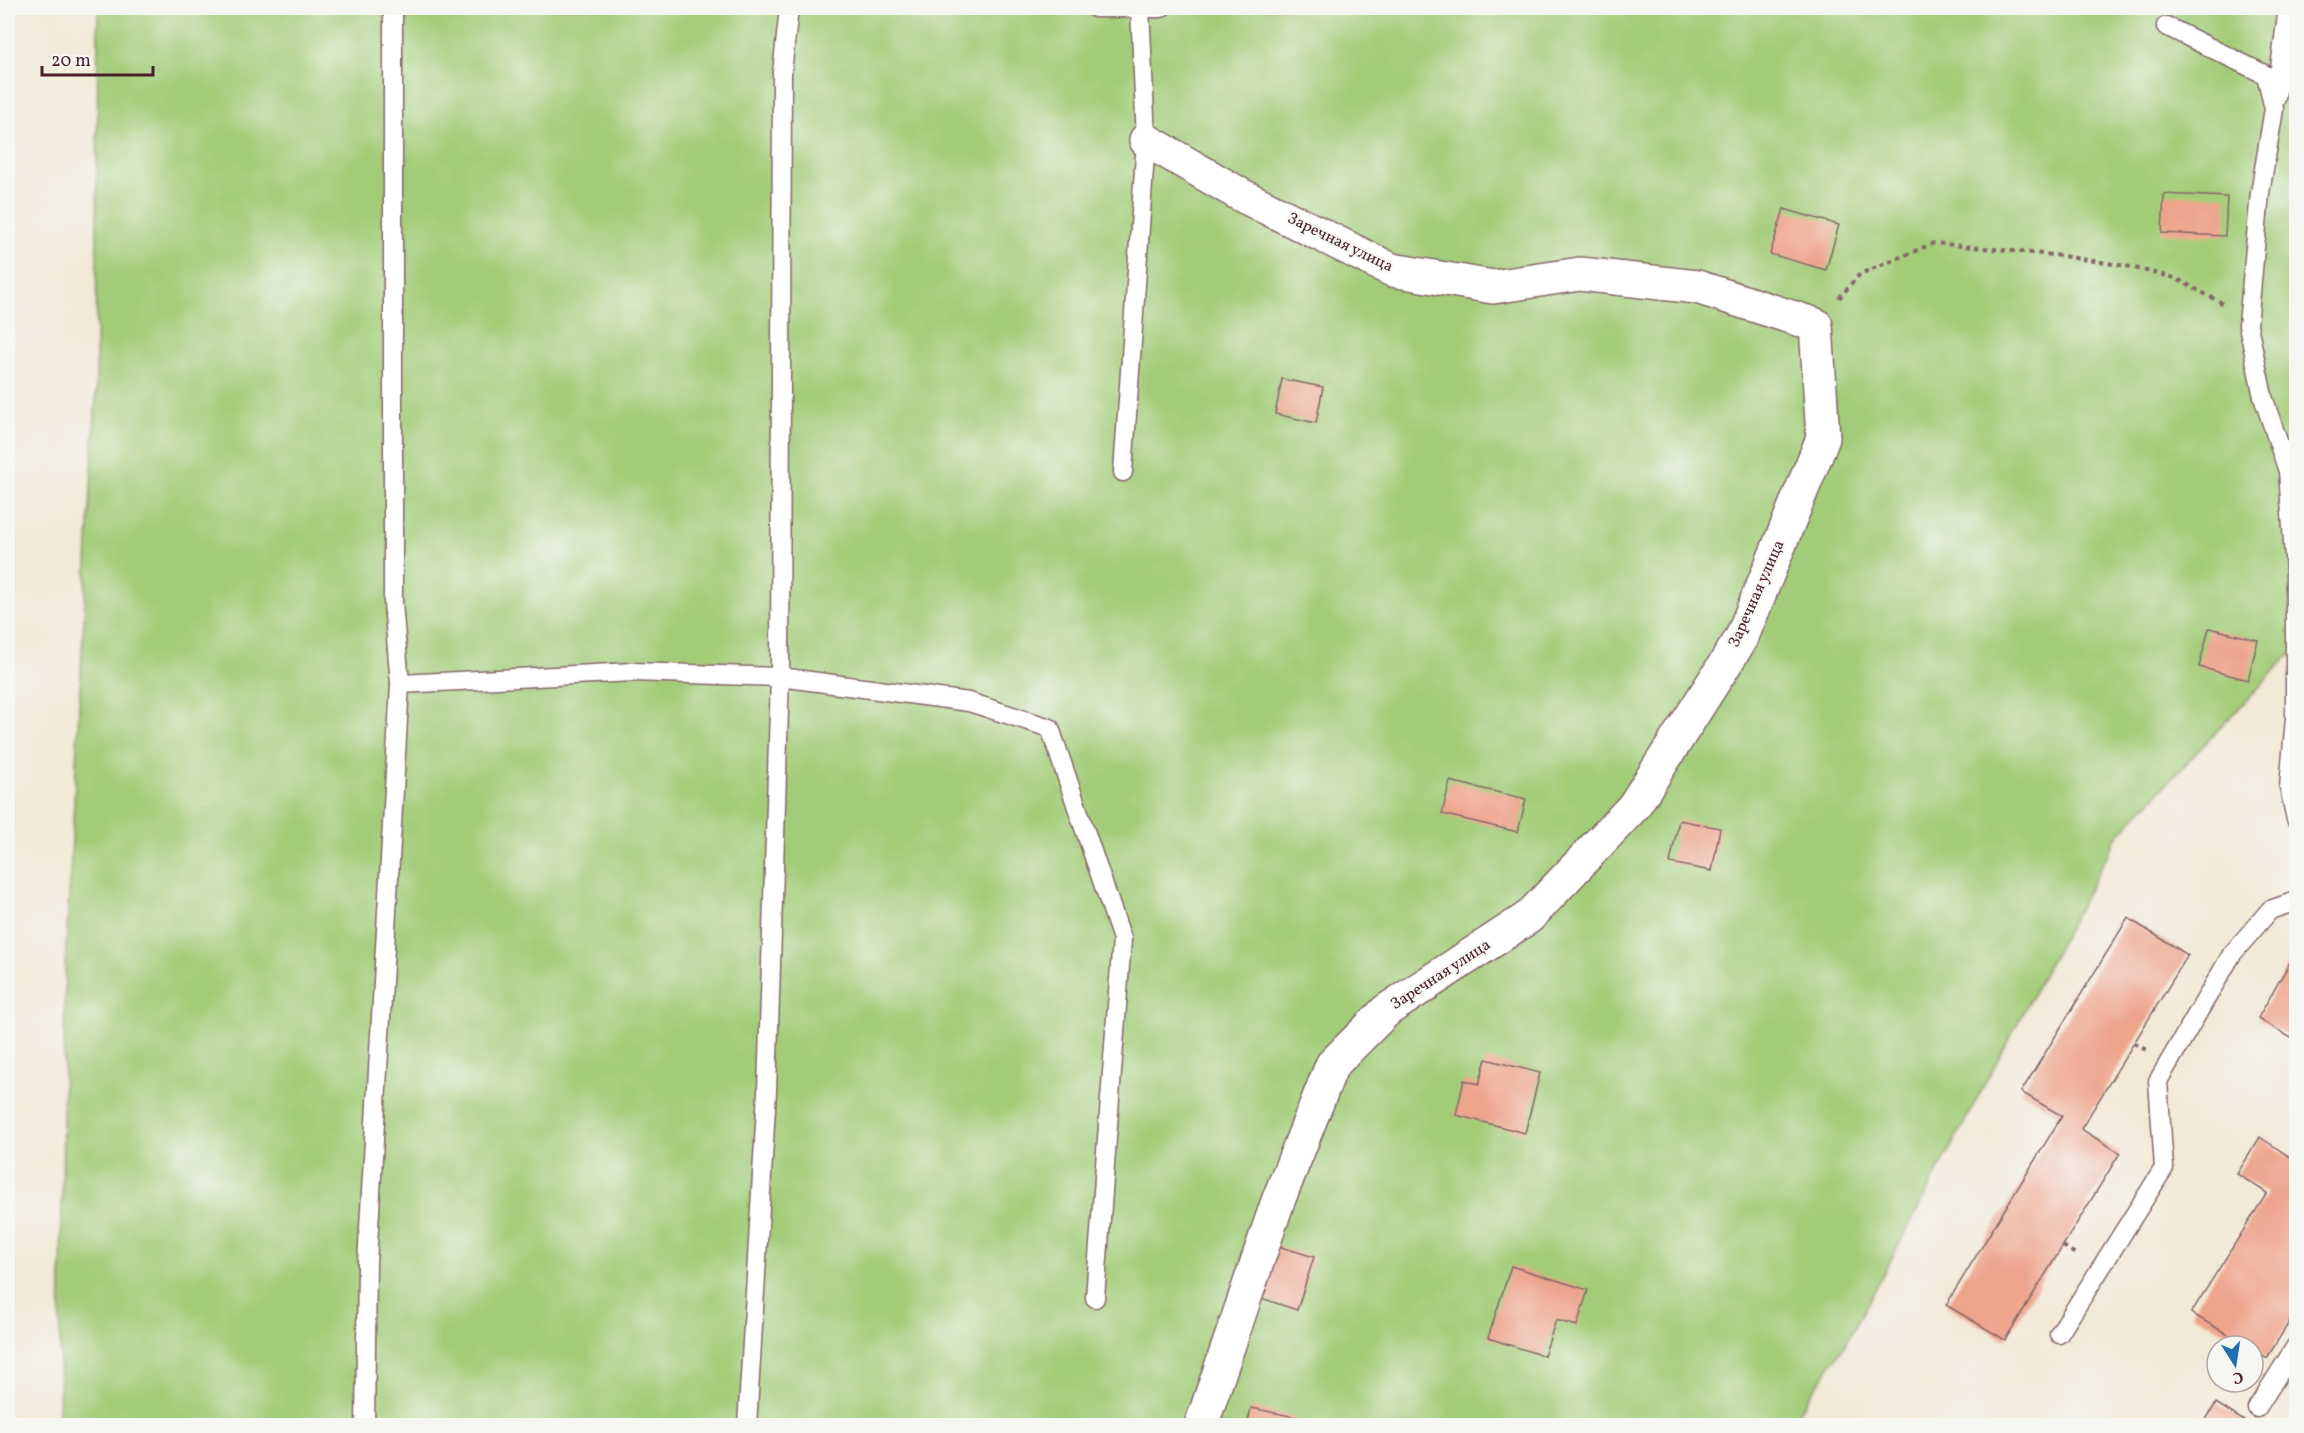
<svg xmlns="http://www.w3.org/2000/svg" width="2304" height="1433" font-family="Vollkorn,serif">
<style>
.green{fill:#a3cc78;stroke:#767652;stroke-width:1.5}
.building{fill:#eea38b}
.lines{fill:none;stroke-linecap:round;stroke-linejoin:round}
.service-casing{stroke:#856667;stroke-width:21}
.minor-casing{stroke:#856667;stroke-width:36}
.path{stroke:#856667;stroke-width:4;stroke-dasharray:4.5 4.5;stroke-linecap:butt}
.service{stroke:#fff;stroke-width:18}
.minor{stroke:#fff;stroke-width:33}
.labels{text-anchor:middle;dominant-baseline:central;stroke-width:4.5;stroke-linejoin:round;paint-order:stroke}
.street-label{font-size:16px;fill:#4a1f2b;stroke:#f6f6f2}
</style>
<rect width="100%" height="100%" fill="#f6f6f2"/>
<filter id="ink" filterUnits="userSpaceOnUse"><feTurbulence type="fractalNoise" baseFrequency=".0167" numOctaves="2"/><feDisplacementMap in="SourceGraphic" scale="12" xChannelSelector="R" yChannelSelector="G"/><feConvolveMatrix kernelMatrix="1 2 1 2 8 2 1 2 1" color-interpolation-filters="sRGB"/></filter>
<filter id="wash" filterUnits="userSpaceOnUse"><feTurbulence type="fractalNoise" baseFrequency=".008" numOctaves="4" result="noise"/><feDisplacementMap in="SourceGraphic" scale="24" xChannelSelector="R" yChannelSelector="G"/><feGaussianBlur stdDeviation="1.35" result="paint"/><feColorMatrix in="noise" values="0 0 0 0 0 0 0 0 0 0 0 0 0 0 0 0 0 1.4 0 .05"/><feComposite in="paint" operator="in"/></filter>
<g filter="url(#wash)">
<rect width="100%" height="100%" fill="#f2e9d6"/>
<!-- green -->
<path class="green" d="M 98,8 L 2296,8 L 2296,648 L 2118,835 L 1848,1340 L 1790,1425 L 59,1426 L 65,968 L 96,395 Z"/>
<g id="blocks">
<!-- building -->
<g class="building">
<path d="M 2164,194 L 2227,197 L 2225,236 L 2162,233 Z"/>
<path d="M 1784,209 L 1839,225 L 1826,270 L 1770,254 Z"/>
<path d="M 1282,379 L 1323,387 L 1316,423 L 1275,414 Z"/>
<path d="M 2209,628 L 2258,640 L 2248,680 L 2199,667 Z"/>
<path d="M 1450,781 L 1526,799 L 1518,832 L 1442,814 Z"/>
<path d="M 1679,820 L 1720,828 L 1712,871 L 1670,863 Z"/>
<path d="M 2128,918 L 2188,955 L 2081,1129 L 2120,1153 L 2005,1340 L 1946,1305 L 2062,1116 L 2021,1092 Z"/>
<path d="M 2296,952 L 2296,1041 L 2258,1018 Z"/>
<path d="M 1486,1059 L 1540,1073 L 1525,1133 L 1456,1115 L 1464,1080 L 1479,1084 Z"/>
<path d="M 2260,1137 L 2296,1161 L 2296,1311 L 2267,1358 L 2253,1349 L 2253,1346 L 2247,1346 L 2191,1313 L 2267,1193 L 2237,1174 Z"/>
<path d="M 1275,1245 L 1314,1257 L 1297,1310 L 1258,1297 Z"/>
<path d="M 1511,1266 L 1588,1290 L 1577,1326 L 1556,1320 L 1544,1356 L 1488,1338 Z"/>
<path d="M 2216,1403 L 2252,1426 L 2202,1426 Z"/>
<path d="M 1251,1408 L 1296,1417 L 1294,1426 L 1247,1426 Z"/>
</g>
</g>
</g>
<g filter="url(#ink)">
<use href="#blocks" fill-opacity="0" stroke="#856667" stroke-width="1.5"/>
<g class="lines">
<defs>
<g id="service">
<path d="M 1095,8 L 1161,8"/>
<path d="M 2166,26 L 2266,75 L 2274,109 L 2260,193 L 2248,325 L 2263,397 L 2288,471 L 2295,571 L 2295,718 L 2289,787 L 2296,819"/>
<path d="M 2276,98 L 2288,8"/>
<path d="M 1123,472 L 1146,140 L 1140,8"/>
<path d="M 400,684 L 633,672 L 780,677 L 969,702 L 1050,728 L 1122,939 L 1095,1298"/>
<path d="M 2059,1334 L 2164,1168 L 2158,1081 L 2232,954 L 2270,910 L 2296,901"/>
<path d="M 2257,1408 L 2296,1346"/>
<path d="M 365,1426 L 367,1263 L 400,684 L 393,603 L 393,8"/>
<path d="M 747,1426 L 767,1091 L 780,677 L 782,73 L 789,8"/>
</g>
<path id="minor" d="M 1146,140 L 1241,195 L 1392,270 L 1493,287 L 1580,274 L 1697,287 L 1816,325 L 1823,438 L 1741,639 L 1634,806 L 1529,917 L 1387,1010 L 1332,1065 L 1278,1201 L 1201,1426"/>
</defs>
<!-- service casing -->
<use href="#service" class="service-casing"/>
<!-- minor casing -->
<use href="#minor" class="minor-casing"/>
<!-- path -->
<g class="path">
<path d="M 1839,298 L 1860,274 L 1934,243 L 2062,256 L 2126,266 L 2175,278 L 2222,303"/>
<path d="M 2134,1043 L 2146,1050"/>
<path d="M 2063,1246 L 2077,1255"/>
</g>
<!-- service -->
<use href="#service" class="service"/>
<!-- minor -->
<use href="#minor" class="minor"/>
</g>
</g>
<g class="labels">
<!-- street labels -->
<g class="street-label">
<text transform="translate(1340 243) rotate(26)">Заречная улица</text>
<text transform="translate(1757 594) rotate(-66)">Заречная улица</text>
<text transform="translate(1441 975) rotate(-33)">Заречная улица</text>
</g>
</g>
<!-- margin -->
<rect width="2304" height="1433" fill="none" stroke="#f6f6f2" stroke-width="30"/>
<!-- north arrow -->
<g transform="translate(2235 1364) rotate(168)"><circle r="28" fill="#f6f6f2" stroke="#b1a0a2" stroke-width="1.5"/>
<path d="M0-4.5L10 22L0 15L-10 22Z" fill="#1f6fb2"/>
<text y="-9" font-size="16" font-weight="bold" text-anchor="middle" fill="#4a1f2b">С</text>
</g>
<!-- scale -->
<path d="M42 66v9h111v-9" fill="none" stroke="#4a1f2b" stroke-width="3"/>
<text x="51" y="66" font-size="18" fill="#4a1f2b" stroke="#f6f6f2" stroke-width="4.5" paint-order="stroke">20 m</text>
</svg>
